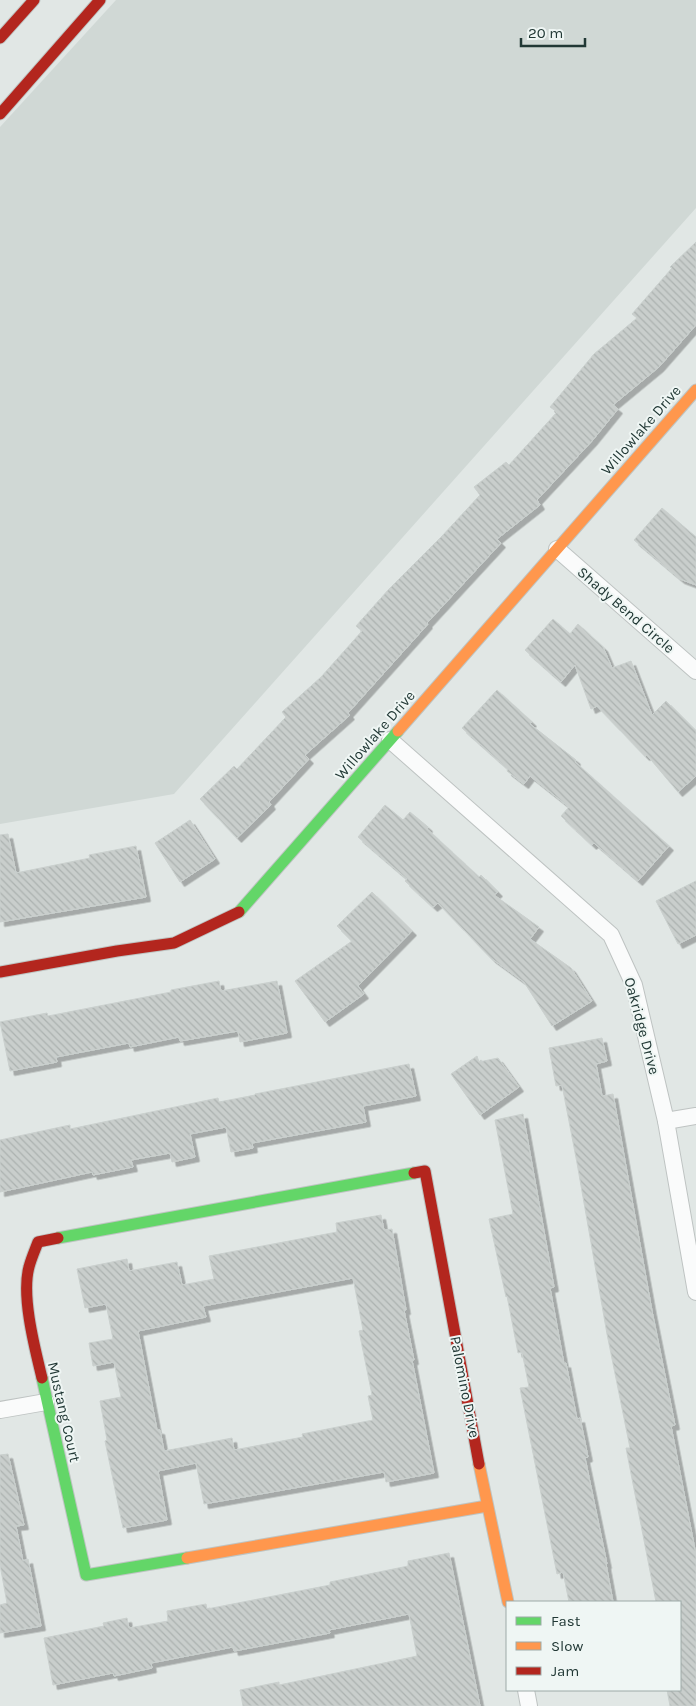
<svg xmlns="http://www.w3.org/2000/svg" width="696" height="1706" font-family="Karla,sans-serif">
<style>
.built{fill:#d0d8d5}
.building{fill:url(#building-back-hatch);stroke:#cad0ce;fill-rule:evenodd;filter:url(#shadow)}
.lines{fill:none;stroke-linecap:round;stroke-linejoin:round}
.street-casing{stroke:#bec3c2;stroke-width:18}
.fast-casing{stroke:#bec4c2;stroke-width:13}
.slow-casing{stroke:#bec4c2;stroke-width:13}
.jam-casing{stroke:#bec4c2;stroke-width:13}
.street{stroke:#fafbfb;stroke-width:16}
.fast{stroke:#63d668;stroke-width:11}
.slow{stroke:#ff974d;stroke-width:11}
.jam{stroke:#b3261e;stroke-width:11}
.labels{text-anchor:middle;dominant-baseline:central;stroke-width:4;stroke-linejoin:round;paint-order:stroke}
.street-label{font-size:15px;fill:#213835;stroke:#eff6f4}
</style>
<defs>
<pattern id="building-back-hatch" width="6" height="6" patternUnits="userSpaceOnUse" patternTransform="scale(1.25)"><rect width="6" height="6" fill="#c9cecc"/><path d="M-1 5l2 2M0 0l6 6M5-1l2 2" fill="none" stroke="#acb2b0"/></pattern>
<filter id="shadow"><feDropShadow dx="4.5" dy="4.5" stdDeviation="0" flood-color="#0004"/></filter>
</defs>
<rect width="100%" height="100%" fill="#e1e7e5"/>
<!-- built -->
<path class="built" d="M 116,0 L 696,0 L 696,208 L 174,794 L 0,824 L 0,127 Z"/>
<!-- building -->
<g class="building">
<path d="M 696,242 L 696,325 L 659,367 L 613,405 L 618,409 L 592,441 L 537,500 L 540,505 L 497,539 L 501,543 L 427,623 L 428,624 L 348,713 L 350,715 L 305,755 L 309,759 L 269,802 L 271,805 L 237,838 L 200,799 L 234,766 L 237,769 L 286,717 L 282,712 L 321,677 L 362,631 L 356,626 L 389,589 L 442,536 L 480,495 L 474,487 L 506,462 L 509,465 L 557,412 L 550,407 L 594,354 L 637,318 L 632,314 L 672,268 L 670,267 Z"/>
<path d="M 662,508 L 696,537 L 696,585 L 680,579 L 634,540 Z"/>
<path d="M 553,619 L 570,634 L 578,624 L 603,647 L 612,668 L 631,661 L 652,715 L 666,701 L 696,731 L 696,776 L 678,792 L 647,755 L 645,756 L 597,706 L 591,709 L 575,665 L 561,682 L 525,650 Z"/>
<path d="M 497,690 L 532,722 L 530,724 L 576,760 L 575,762 L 669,846 L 638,881 L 594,843 L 592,845 L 561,816 L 569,807 L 530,776 L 524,784 L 507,771 L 508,769 L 462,728 Z"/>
<path d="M 385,805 L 403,820 L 410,812 L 428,827 L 427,829 L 479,877 L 481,875 L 498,892 L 494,895 L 539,927 L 530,939 L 571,968 L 592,1001 L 552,1026 L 524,982 L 491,958 L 438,903 L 433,907 L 405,881 L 407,879 L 358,837 Z"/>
<path d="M 190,820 L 215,859 L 180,882 L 155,843 Z"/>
<path d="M 8,834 L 16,873 L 90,858 L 89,855 L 136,846 L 146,897 L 0,922 L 0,835 Z"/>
<path d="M 696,881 L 696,935 L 678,944 L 656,901 Z"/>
<path d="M 372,892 L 412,931 L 358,986 L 364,994 L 325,1022 L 295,981 L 352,941 L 337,926 Z"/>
<path d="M 219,981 L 221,991 L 277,981 L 287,1033 L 240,1042 L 238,1031 L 180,1041 L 179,1037 L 130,1047 L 129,1043 L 56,1057 L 57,1062 L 10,1071 L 0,1022 L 47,1013 L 48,1016 L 171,992 L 171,990 Z"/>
<path d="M 602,1038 L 607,1061 L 596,1064 L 602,1096 L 613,1094 L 652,1311 L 675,1425 L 671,1426 L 696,1555 L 696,1706 L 670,1706 L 667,1690 L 680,1690 L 680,1602 L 656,1602 L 626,1448 L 630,1448 L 607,1334 L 577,1163 L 562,1085 L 556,1086 L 549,1048 Z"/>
<path d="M 477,1056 L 479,1062 L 498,1058 L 519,1087 L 480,1115 L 451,1074 Z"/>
<path d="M 409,1064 L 416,1096 L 363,1106 L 366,1122 L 252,1143 L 253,1148 L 231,1152 L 226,1127 L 190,1134 L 195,1157 L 172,1162 L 170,1153 L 131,1160 L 133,1167 L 93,1175 L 92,1172 L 0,1192 L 0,1140 L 70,1125 L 70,1129 L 218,1098 L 219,1102 L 255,1095 L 255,1094 Z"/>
<path d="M 523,1114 L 554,1287 L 550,1288 L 564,1364 L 566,1363 L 577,1419 L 580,1418 L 588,1457 L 585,1458 L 607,1564 L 606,1564 L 613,1602 L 569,1602 L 563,1572 L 557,1574 L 520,1388 L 529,1387 L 522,1352 L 518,1353 L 507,1296 L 506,1297 L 489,1219 L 513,1214 L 495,1120 Z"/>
<path d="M 381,1215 L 384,1230 L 392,1229 L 406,1310 L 404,1310 L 414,1360 L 412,1360 L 434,1473 L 386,1482 L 384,1472 L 204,1504 L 196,1463 L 158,1471 L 167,1520 L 123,1528 L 105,1441 L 107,1440 L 100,1401 L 121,1397 L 114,1362 L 93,1366 L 89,1343 L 113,1339 L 106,1304 L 85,1308 L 77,1269 L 127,1259 L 129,1271 L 177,1262 L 182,1285 L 214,1279 L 209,1256 L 337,1232 L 336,1223 ZM 353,1278 L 363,1330 L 359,1331 L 372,1395 L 368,1396 L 373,1420 L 302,1434 L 303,1437 L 234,1450 L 232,1438 L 164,1451 L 160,1430 L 157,1430 L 138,1331 L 206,1317 L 203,1306 Z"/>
<path d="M 8,1454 L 24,1525 L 16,1526 L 23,1561 L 28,1559 L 41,1626 L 0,1633 L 0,1605 L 7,1603 L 0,1565 L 0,1455 Z"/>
<path d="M 449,1553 L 480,1706 L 243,1706 L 240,1690 L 279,1682 L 279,1685 L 417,1656 L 409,1614 L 329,1630 L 330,1633 L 234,1651 L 233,1647 L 151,1663 L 152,1668 L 114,1676 L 113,1673 L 53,1685 L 44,1638 L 104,1626 L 103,1623 L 127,1618 L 129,1628 L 168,1621 L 167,1611 L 206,1604 L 207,1609 L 330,1585 L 330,1582 L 408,1566 L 408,1561 Z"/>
</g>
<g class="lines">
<defs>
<g id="street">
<path d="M 557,549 L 696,671"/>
<path d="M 390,740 L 611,935 L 634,985 L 666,1121 L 696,1292"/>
<path d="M 666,1121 L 696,1116"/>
<path d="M 0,1410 L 46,1402"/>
<path d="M 526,1690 L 529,1706"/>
</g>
<g id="fast">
<path d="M 239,912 L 398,731"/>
<path d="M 58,1238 L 414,1173"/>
<path d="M 42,1378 L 86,1575 L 187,1558"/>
</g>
<g id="slow">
<path d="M 398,731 L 696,390"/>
<path d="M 479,1464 L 508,1602"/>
<path d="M 187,1558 L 487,1506"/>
</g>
<g id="jam">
<path d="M 0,38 L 34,0"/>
<path d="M 0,114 L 100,0"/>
<path d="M 0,972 L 117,951 L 174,943 L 239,912"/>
<path d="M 414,1173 L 425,1171 L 479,1464"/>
<path d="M 42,1378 C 35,1349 21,1296 29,1267 C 31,1259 35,1250 38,1242 L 58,1238"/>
</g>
</defs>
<!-- street casing -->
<use href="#street" class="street-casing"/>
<!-- fast casing -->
<use href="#fast" class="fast-casing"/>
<!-- slow casing -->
<use href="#slow" class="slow-casing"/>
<!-- jam casing -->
<use href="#jam" class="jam-casing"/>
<!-- street -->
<use href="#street" class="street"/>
<!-- fast -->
<use href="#fast" class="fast"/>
<!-- slow -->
<use href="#slow" class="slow"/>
<!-- jam -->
<use href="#jam" class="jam"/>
</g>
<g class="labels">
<!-- street labels -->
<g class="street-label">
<text transform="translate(641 430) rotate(-49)">Willowlake Drive</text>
<text transform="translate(626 610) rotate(41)">Shady Bend Circle</text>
<text transform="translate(375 735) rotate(-49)">Willowlake Drive</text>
<text transform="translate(642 1026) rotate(75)">Oakridge Drive</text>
<text transform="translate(465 1387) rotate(79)">Palomino Drive</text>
<text transform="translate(64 1412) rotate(77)">Mustang Court</text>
</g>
</g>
<!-- legend -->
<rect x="506" y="1601" width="175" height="90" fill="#eff6f4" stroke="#9daaa8"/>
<rect x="516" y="1617" width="25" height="8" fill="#63d668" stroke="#9daaa8"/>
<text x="551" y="1626" font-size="15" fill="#213835">Fast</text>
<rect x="516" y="1642" width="25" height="8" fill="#ff974d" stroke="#9daaa8"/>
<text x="551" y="1651" font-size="15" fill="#213835">Slow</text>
<rect x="516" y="1667" width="25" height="8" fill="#b3261e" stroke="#9daaa8"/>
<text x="551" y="1676" font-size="15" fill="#213835">Jam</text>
<!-- scale -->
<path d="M521 38v8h64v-8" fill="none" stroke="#213835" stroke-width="2.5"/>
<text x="528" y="38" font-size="15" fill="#213835" stroke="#eff6f4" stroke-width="4" paint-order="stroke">20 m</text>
</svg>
